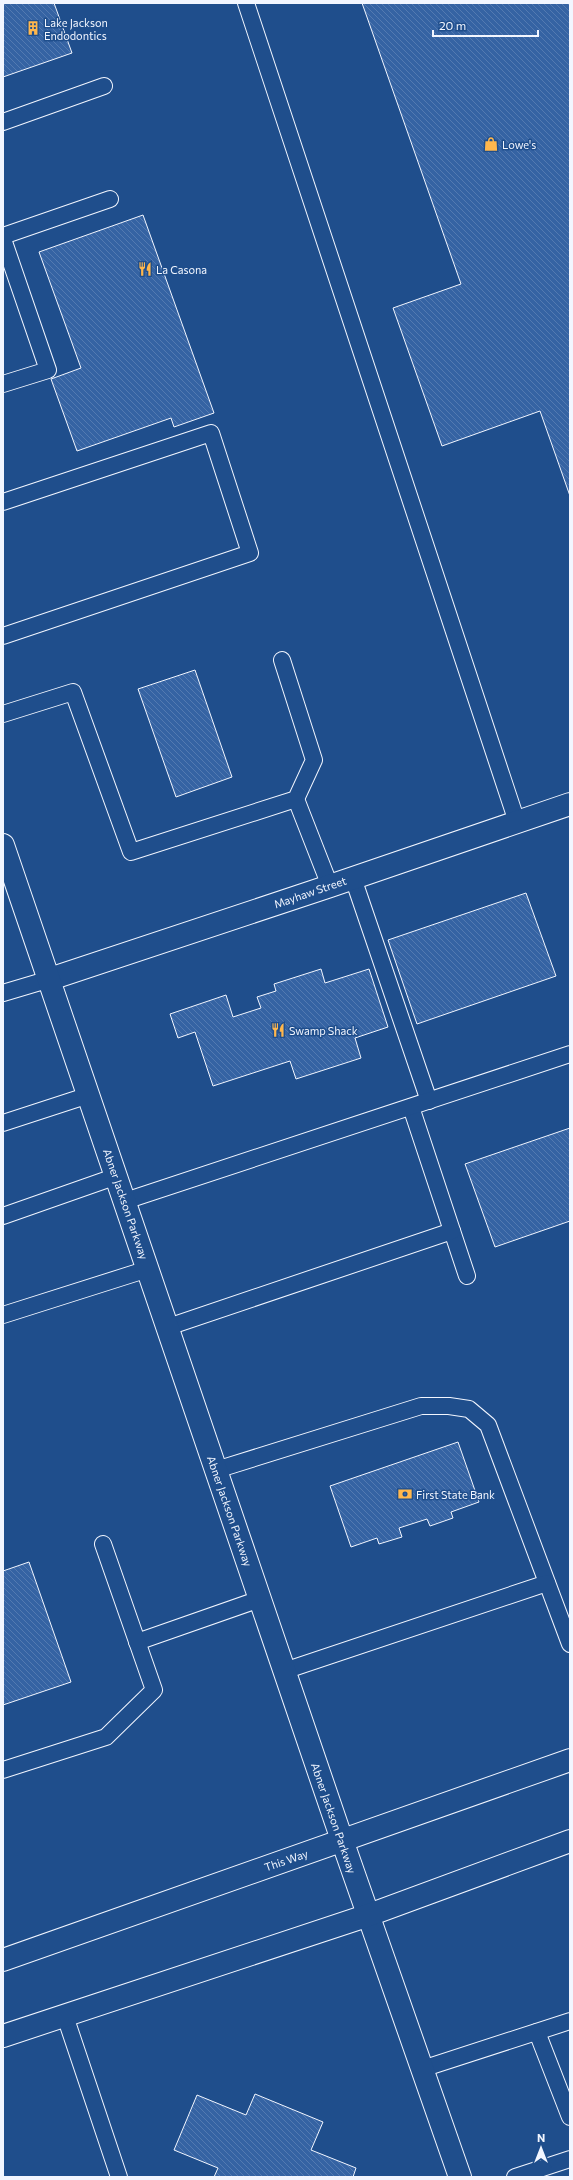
<svg xmlns="http://www.w3.org/2000/svg" width="573" height="2180" font-family="Commissioner,sans-serif">
<style>
.building{fill:url(#building-back-hatch);stroke:#f2f6ff}
.lines{fill:none;stroke-linecap:round;stroke-linejoin:round}
.service-casing{stroke:#f2f6ff;stroke-width:18}
.minor-casing{stroke:#f2f6ff;stroke-width:24}
.tertiary-casing{stroke:#f2f6ff;stroke-width:24}
.secondary-casing{stroke:#f2f6ff;stroke-width:24}
.service{stroke:#1f4e8c;stroke-width:16}
.minor{stroke:#1f4e8c;stroke-width:22}
.tertiary{stroke:#1f4e8c;stroke-width:22}
.secondary{stroke:#1f4e8c;stroke-width:22}
.labels{text-anchor:middle;dominant-baseline:central;stroke-width:3;stroke-linejoin:round;paint-order:stroke}
.poi-label{font-size:11px;fill:#f2f6ff;stroke:#1f4e8c;text-anchor:start}
.street-label{font-size:11px;fill:#f2f6ff;stroke:#1f4e8c}
</style>
<defs>
<pattern id="building-back-hatch" width="6" height="6" patternUnits="userSpaceOnUse"><rect width="6" height="6" fill="#3563a3"/><path d="M-1 5l2 2M0 0l6 6M5-1l2 2" fill="none" stroke="#537ab1"/></pattern>
</defs>
<rect width="100%" height="100%" fill="#1f4e8c"/>
<!-- building -->
<g class="building">
<path d="M 3,3 L 54,3 L 72,53 L 3,77 Z"/>
<path d="M 362,3 L 570,3 L 570,496 L 540,411 L 442,446 L 393,308 L 461,284 Z"/>
<path d="M 143,215 L 214,413 L 174,427 L 171,418 L 77,451 L 51,379 L 81,368 L 39,252 Z"/>
<path d="M 195,670 L 232,777 L 176,797 L 138,689 Z"/>
<path d="M 526,893 L 556,976 L 417,1024 L 388,940 Z"/>
<path d="M 321,969 L 325,983 L 369,969 L 388,1027 L 355,1038 L 361,1058 L 296,1079 L 290,1061 L 213,1086 L 195,1032 L 178,1038 L 170,1014 L 226,995 L 233,1017 L 261,1008 L 257,997 L 276,991 L 274,984 Z"/>
<path d="M 570,1128 L 570,1221 L 495,1247 L 465,1164 Z"/>
<path d="M 458,1442 L 479,1502 L 451,1512 L 453,1518 L 430,1526 L 427,1519 L 399,1528 L 402,1537 L 379,1544 L 377,1538 L 351,1547 L 330,1486 Z"/>
<path d="M 29,1562 L 71,1682 L 3,1705 L 3,1571 Z"/>
<path d="M 255,2094 L 323,2122 L 311,2150 L 356,2168 L 353,2177 L 214,2177 L 218,2168 L 174,2150 L 197,2095 L 246,2115 Z"/>
</g>
<g class="lines">
<defs>
<g id="service">
<path d="M 246,3 L 517,822"/>
<path d="M 3,122 L 104,86"/>
<path d="M 3,236 L 110,199"/>
<path d="M 3,239 L 48,370 L 3,384"/>
<path d="M 3,502 L 211,433 L 250,553 L 3,636"/>
<path d="M 3,714 L 73,692 L 131,852 L 296,799 L 314,760 L 282,660"/>
<path d="M 296,799 L 330,886"/>
<path d="M 353,878 L 429,1101"/>
<path d="M 3,993 L 50,979"/>
<path d="M 411,1107 L 467,1276"/>
<path d="M 3,1123 L 89,1095"/>
<path d="M 125,1201 L 570,1054"/>
<path d="M 3,1216 L 117,1176"/>
<path d="M 3,1315 L 148,1269"/>
<path d="M 168,1327 L 452,1231"/>
<path d="M 216,1470 L 421,1406 L 449,1406 L 469,1409 L 488,1425 L 570,1644"/>
<path d="M 137,1642 L 260,1599"/>
<path d="M 284,1671 L 547,1583"/>
<path d="M 3,1770 L 106,1737 L 154,1690 L 103,1544"/>
<path d="M 65,2016 L 119,2177"/>
<path d="M 537,2032 L 570,2117"/>
<path d="M 422,2069 L 570,2021"/>
<path d="M 515,2177 L 570,2159"/>
</g>
<path id="minor" d="M 50,979 L 330,886 L 570,804"/>
<path id="tertiary" d="M 3,845 L 342,1840 L 460,2177"/>
<g id="secondary">
<path d="M 3,1960 L 570,1760"/>
<path d="M 3,2036 L 369,1915 L 570,1841"/>
</g>
</defs>
<!-- service casing -->
<use href="#service" class="service-casing"/>
<!-- minor casing -->
<use href="#minor" class="minor-casing"/>
<!-- tertiary casing -->
<use href="#tertiary" class="tertiary-casing"/>
<!-- secondary casing -->
<use href="#secondary" class="secondary-casing"/>
<!-- service -->
<use href="#service" class="service"/>
<!-- minor -->
<use href="#minor" class="minor"/>
<!-- tertiary -->
<use href="#tertiary" class="tertiary"/>
<!-- secondary -->
<use href="#secondary" class="secondary"/>
</g>
<!-- icons -->
<defs>
<symbol id="building-bare" viewBox="-9 -9 18 18"><path d="M-4-6H4V6H1V3H-1V6H-4ZM-2.5-4.3h1.7v1.8h-1.7ZM.8-4.3h1.7v1.8H.8ZM-2.5-1h1.7V.8h-1.7ZM.8-1h1.7V.8H.8Z" fill="#ffb74d" stroke="#1f4e8c" stroke-width="2.5" paint-order="stroke"/></symbol>
<symbol id="shop-bare" viewBox="-9 -9 18 18"><path d="M-5-2.5h2.3a2.7 3.5 0 0 1 5.4 0H5L5.5 6h-11ZM-1.5-2.5h3a1.5 2.3 0 0 0-3 0Z" fill="#ffb74d" stroke="#1f4e8c" stroke-width="2.5" paint-order="stroke"/></symbol>
<symbol id="restaurant-bare" viewBox="-9 -9 18 18"><path d="M-5-6h1v4h1v-4h1v4h1v-4h1v5L-1.5 .5V6h-2V.5L-5-1ZM5-6V6H3V1.5H1.5Q1.5-4 5-6Z" fill="#ffb74d" stroke="#1f4e8c" stroke-width="2.5" paint-order="stroke"/></symbol>
<symbol id="bank-bare" viewBox="-9 -9 18 18"><path d="M-6-4H6V4H-6ZM0-2.3a2.3 2.3 0 1 0 0 4.6a2.3 2.3 0 1 0 0-4.6Z" fill="#ffb74d" stroke="#1f4e8c" stroke-width="2.5" paint-order="stroke"/></symbol>
</defs>
<g fill-rule="evenodd">
<use href="#building-bare" x="23" y="18" width="20" height="20"/>
<use href="#shop-bare" x="481" y="134" width="20" height="20"/>
<use href="#restaurant-bare" x="135" y="259" width="20" height="20"/>
<use href="#restaurant-bare" x="268" y="1020" width="20" height="20"/>
<use href="#bank-bare" x="395" y="1484" width="20" height="20"/>
</g>
<g class="labels">
<!-- poi labels -->
<g class="poi-label">
<text x="44" y="22">Lake Jackson<tspan x="44" dy="13">Endodontics</tspan></text>
<text x="502" y="144">Lowe's</text>
<text x="156" y="269">La Casona</text>
<text x="289" y="1030">Swamp Shack</text>
<text x="416" y="1494">First State Bank</text>
</g>
<!-- street labels -->
<g class="street-label">
<text transform="translate(310 892) rotate(-19)">Mayhaw Street</text>
<text transform="translate(126 1204) rotate(71)">Abner Jackson Parkway</text>
<text transform="translate(230 1511) rotate(71)">Abner Jackson Parkway</text>
<text transform="translate(334 1818) rotate(71)">Abner Jackson Parkway</text>
<text transform="translate(286 1860) rotate(-19)">This Way</text>
</g>
</g>
<!-- border -->
<rect width="573" height="2180" fill="none" stroke="#f2f6ff" stroke-width="8"/>
<!-- north arrow -->
<g transform="translate(541 2148)" stroke="#1f4e8c" stroke-width="3" paint-order="stroke">
<path d="M0-3L7 15L0 10L-7 15Z" fill="#f2f6ff"/>
<text y="-6" font-size="11" font-weight="bold" text-anchor="middle" fill="#f2f6ff">N</text>
</g>
<!-- scale -->
<path d="M433 30v6h105v-6" fill="none" stroke="#f2f6ff" stroke-width="2"/>
<text x="439" y="30" font-size="12" fill="#f2f6ff" stroke="#1f4e8c" stroke-width="3" paint-order="stroke">20 m</text>
</svg>
